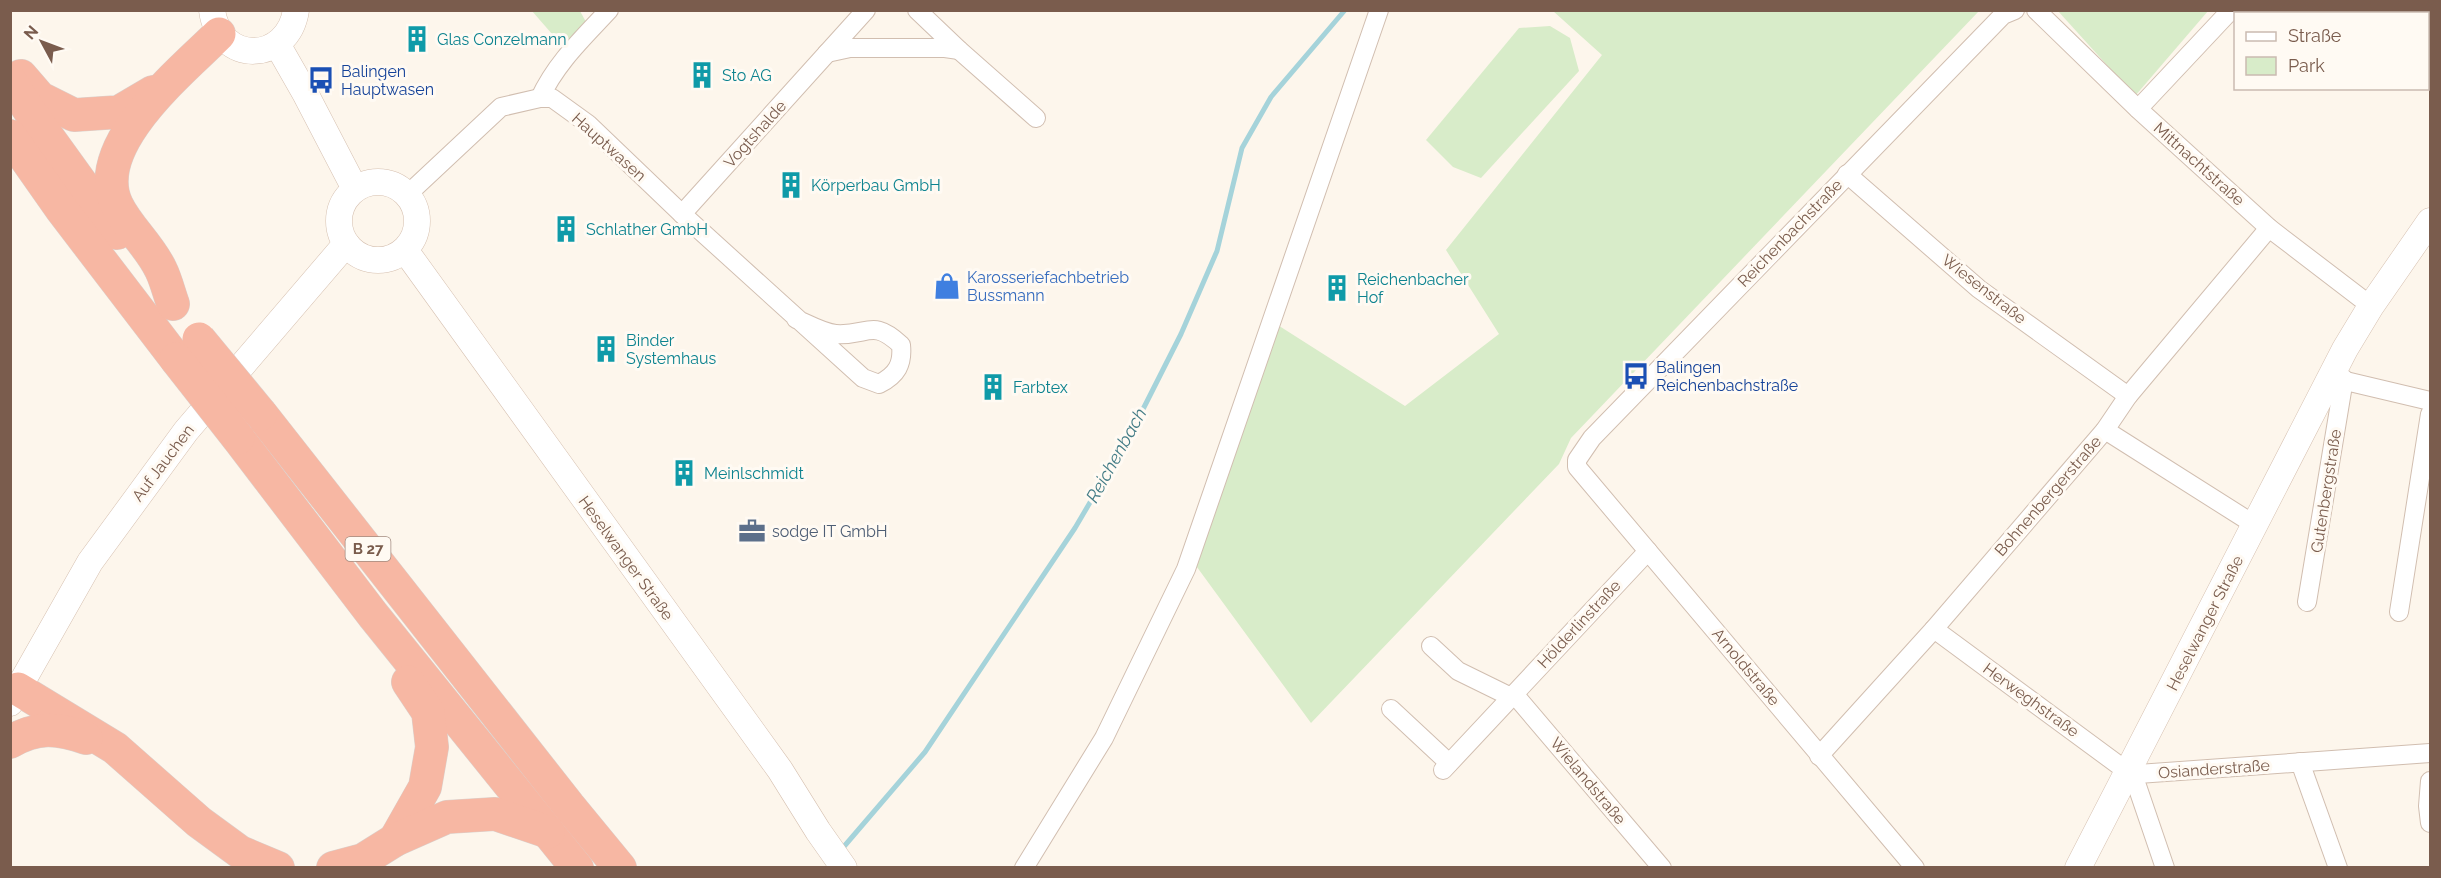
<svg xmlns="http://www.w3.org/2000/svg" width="2441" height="878" font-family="Raleway,sans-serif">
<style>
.green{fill:#d8ecc9}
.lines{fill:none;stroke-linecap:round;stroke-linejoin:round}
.stream{stroke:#a5d3da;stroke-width:5}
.street-casing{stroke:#d1beb0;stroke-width:20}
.secondary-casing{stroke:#d6c0b0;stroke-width:27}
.highway-casing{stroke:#dad1cd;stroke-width:34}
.street{stroke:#fff;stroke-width:18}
.secondary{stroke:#fff;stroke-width:26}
.highway{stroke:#f7b7a3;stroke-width:33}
.highway-bridge-casing{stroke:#dad1cd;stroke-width:34;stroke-linecap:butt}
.highway-bridge{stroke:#f7b7a3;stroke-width:33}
.labels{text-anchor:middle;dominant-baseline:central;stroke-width:6;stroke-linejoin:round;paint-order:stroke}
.shield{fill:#fffaf3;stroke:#a28b7f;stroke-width:1.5}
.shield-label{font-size:15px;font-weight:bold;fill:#7a5c4d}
.culture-label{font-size:16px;fill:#0d838f;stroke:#fffaf3;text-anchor:start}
.transit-label{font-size:16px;fill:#164399;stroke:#fffaf3;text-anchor:start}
.street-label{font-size:16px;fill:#7a5c4d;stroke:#fffaf3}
.shop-label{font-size:16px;fill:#366cbe;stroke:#fffaf3;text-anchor:start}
.service-label{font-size:16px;fill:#4e5e75;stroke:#fffaf3;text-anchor:start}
.water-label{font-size:18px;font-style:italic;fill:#437c86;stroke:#fffaf3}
</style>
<rect width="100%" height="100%" fill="#fdf6ec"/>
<!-- green -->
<g class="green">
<path d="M 532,11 L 580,11 L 586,22 L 572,46 L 559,42 Z"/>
<path d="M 1553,11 L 1979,11 L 1571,438 L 1559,464 L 1311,723 L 1194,563 L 1273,322 L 1405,406 L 1499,334 L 1446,250 L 1602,55 Z"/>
<path d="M 2058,11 L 2208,11 L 2135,96 Z"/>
<path d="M 1550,26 L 1570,38 L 1579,71 L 1481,178 L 1453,167 L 1426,140 L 1519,28 Z"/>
</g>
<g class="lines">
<!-- stream -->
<path class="stream" d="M 841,850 L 925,752 L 1075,528 L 1132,431 L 1181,334 L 1217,251 L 1242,148 L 1271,97 L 1345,10"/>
<defs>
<g id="street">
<path d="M 2036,10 L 2138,109 L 2269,228 L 2371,306"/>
<path d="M 959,50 L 1036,118"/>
<path d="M 827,53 L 850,48 L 945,48 L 959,50 L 917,10"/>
<path d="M 540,98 C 556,63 583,38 609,10"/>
<path d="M 2138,109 L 2231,10"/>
<path d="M 1847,174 L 1979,289 L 2128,396"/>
<path d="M 408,194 L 501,107 L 540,98 L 552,98 L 588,124 L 682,214 L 863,378 L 879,384 C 897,375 903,364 901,345 C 872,318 869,336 836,334 C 823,333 808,324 796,319"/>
<path d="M 682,214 L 866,10"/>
<path d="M 2333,378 L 2430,401"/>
<path d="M 2105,430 L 2255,525"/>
<path d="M 2307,602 L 2344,379"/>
<path d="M 2399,612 L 2430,414"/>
<path d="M 1934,629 L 2128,772 L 2135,780 L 2165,868"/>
<path d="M 1431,646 L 1458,671 L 1511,697"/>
<path d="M 1514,694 L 1662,868"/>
<path d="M 1391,709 L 1449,763"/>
<path d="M 1819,756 L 1934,629 L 2105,430 L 2128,396 L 2269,228"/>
<path d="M 2300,762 L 2338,868"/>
<path d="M 1443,770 L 1648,551"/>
<path d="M 2128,772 L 2138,774 L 2430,753"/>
<path d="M 2430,781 L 2428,806 L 2430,823"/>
<path d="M 1024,868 L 1104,738 L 1186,569 L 1379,10"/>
<path d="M 1915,868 L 1577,467 L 1577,460 L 1592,438 L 2003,15 L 2015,10"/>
</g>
<g id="secondary">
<path d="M 212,10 C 219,65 288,64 296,10"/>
<path d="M 277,44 L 305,93 L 355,189"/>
<circle cx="378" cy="221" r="39"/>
<path d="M 405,250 L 780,770 L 818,831 L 844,868"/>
<path d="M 10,703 L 90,562 L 186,431 L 346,244"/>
<path d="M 2078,868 L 2345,349 L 2371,306 L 2430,221"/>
</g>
<g id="highway">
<path d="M 21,76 L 40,98 L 74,115 L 119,112 L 153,92"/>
<path d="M 10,81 L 37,122 L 117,233"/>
<path d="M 10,136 L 62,210 L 176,359"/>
<path d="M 173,304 C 169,293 166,280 161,270 C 150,246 128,228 117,205 C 88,146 183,70 219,34"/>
<path d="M 261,414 L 569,806 L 620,868"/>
<path d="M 238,438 L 373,615 L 577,868"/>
<path d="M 18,689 L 115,748 L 199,822 L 240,852 L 278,868"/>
<path d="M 10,742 C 37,726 58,728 86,738"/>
<path d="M 395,840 L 425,787 L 432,747 L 428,712 L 408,682"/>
<path d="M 333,868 L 363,860 L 395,840 L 447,817 L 495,814 L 548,832"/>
</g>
</defs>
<!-- street casing -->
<use href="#street" class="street-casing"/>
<!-- secondary casing -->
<use href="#secondary" class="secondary-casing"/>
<!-- highway casing -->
<use href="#highway" class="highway-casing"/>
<!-- street -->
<use href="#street" class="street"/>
<!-- secondary -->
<use href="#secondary" class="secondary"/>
<!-- highway -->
<use href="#highway" class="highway"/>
<defs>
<g id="highway-bridge">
<path d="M 199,339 L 261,414"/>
<path d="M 176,359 L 238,438"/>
</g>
</defs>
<!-- highway-bridge casing -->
<use href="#highway-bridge" class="highway-bridge-casing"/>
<!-- highway-bridge -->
<use href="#highway-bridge" class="highway-bridge"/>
</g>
<!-- icons -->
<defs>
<symbol id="building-bare" viewBox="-9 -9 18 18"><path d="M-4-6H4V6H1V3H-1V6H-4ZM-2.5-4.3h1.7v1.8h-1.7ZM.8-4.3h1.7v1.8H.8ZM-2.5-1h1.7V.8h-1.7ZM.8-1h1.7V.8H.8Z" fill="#0f9aa8" stroke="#fffaf3" stroke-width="2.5" paint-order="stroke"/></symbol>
<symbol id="bus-bare" viewBox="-9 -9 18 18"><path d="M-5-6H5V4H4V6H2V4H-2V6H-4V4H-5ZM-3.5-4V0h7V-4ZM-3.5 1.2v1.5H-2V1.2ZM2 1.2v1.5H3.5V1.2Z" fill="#1a4fb4" stroke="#fffaf3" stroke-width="2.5" paint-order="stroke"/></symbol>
<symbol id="shop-bare" viewBox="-9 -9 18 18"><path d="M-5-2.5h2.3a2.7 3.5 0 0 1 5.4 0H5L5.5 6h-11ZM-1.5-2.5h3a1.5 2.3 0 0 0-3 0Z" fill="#3f7fe0" stroke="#fffaf3" stroke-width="2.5" paint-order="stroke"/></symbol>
<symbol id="office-bare" viewBox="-9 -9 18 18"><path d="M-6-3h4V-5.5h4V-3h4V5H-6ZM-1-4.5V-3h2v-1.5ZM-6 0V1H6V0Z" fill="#5c6f8a" stroke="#fffaf3" stroke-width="2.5" paint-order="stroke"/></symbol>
</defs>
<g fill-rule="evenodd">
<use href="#building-bare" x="398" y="20" width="38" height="38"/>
<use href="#building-bare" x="683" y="56" width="38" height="38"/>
<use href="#bus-bare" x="302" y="61" width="38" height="38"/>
<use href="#building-bare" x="772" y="166" width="38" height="38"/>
<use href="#building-bare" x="547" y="210" width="38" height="38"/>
<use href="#shop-bare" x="928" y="267" width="38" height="38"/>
<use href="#building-bare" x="1318" y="269" width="38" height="38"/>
<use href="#building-bare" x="587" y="330" width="38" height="38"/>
<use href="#bus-bare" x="1617" y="357" width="38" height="38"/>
<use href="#building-bare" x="974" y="368" width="38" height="38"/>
<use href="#building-bare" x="665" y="454" width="38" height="38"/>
<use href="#office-bare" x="733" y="512" width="38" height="38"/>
</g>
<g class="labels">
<!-- shield labels -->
<rect class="shield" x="345.5" y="537" width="45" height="24" rx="4.5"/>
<g class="shield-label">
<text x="368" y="549">B 27</text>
</g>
<!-- culture labels -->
<g class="culture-label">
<text x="437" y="39">Glas Conzelmann</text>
<text x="722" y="75">Sto AG</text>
<text x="811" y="185">Körperbau GmbH</text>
<text x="586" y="229">Schlather GmbH</text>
<text x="1357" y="279">Reichenbacher<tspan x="1357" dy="18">Hof</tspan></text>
<text x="626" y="340">Binder<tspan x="626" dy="18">Systemhaus</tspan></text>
<text x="1013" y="387">Farbtex</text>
<text x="704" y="473">Meinlschmidt</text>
</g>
<!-- transit labels -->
<g class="transit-label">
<text x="341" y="71">Balingen<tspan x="341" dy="18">Hauptwasen</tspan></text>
<text x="1656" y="367">Balingen<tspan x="1656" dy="18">Reichenbachstraße</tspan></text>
</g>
<!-- street labels -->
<g class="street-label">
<text transform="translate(755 134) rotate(-48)">Vogtshalde</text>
<text transform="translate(609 147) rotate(42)">Hauptwasen</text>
<text transform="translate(2199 164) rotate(42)">Mittnachtstraße</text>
<text transform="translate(1790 233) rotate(-46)">Reichenbachstraße</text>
<text transform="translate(1984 289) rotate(38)">Wiesenstraße</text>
<text transform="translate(163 463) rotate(-53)">Auf Jauchen</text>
<text transform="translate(2326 491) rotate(-81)">Gutenbergstraße</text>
<text transform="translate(2048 496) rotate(-49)">Bohnenbergerstraße</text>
<text transform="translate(626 558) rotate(54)">Heselwanger Straße</text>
<text transform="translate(2205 623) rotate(-63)">Heselwanger Straße</text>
<text transform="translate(1579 624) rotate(-47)">Hölderlinstraße</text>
<text transform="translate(1746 667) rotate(50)">Arnoldstraße</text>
<text transform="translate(2031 700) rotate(36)">Herweghstraße</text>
<text transform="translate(2214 769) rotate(-4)">Osianderstraße</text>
<text transform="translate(1588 781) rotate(50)">Wielandstraße</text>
</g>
<!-- shop labels -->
<g class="shop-label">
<text x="967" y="277">Karosseriefachbetrieb<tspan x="967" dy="18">Bussmann</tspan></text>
</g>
<!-- service labels -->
<g class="service-label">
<text x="772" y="531">sodge IT GmbH</text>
</g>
<!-- water labels -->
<g class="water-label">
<text transform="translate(1116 455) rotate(-61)">Reichenbach</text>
</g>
</g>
<!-- border -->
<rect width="2441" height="878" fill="none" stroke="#7a5c4d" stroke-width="24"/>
<!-- legend -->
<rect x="2234" y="12" width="195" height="78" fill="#fffaf3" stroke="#cabbb1" stroke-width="1.5"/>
<rect x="2246" y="32" width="30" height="9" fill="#ffffff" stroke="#cabbb1" stroke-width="1.5"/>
<text x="2288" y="42" font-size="18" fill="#7a5c4d">Straße</text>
<rect x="2246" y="57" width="30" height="18" fill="#d8ecc9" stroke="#cabbb1" stroke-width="1.5"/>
<text x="2288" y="72" font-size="18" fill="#7a5c4d">Park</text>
<!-- north arrow -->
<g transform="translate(42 42) rotate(311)" stroke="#fffaf3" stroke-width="4.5" paint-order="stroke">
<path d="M0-4.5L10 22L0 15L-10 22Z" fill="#7a5c4d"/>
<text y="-9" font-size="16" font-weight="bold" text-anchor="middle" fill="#7a5c4d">N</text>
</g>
</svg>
